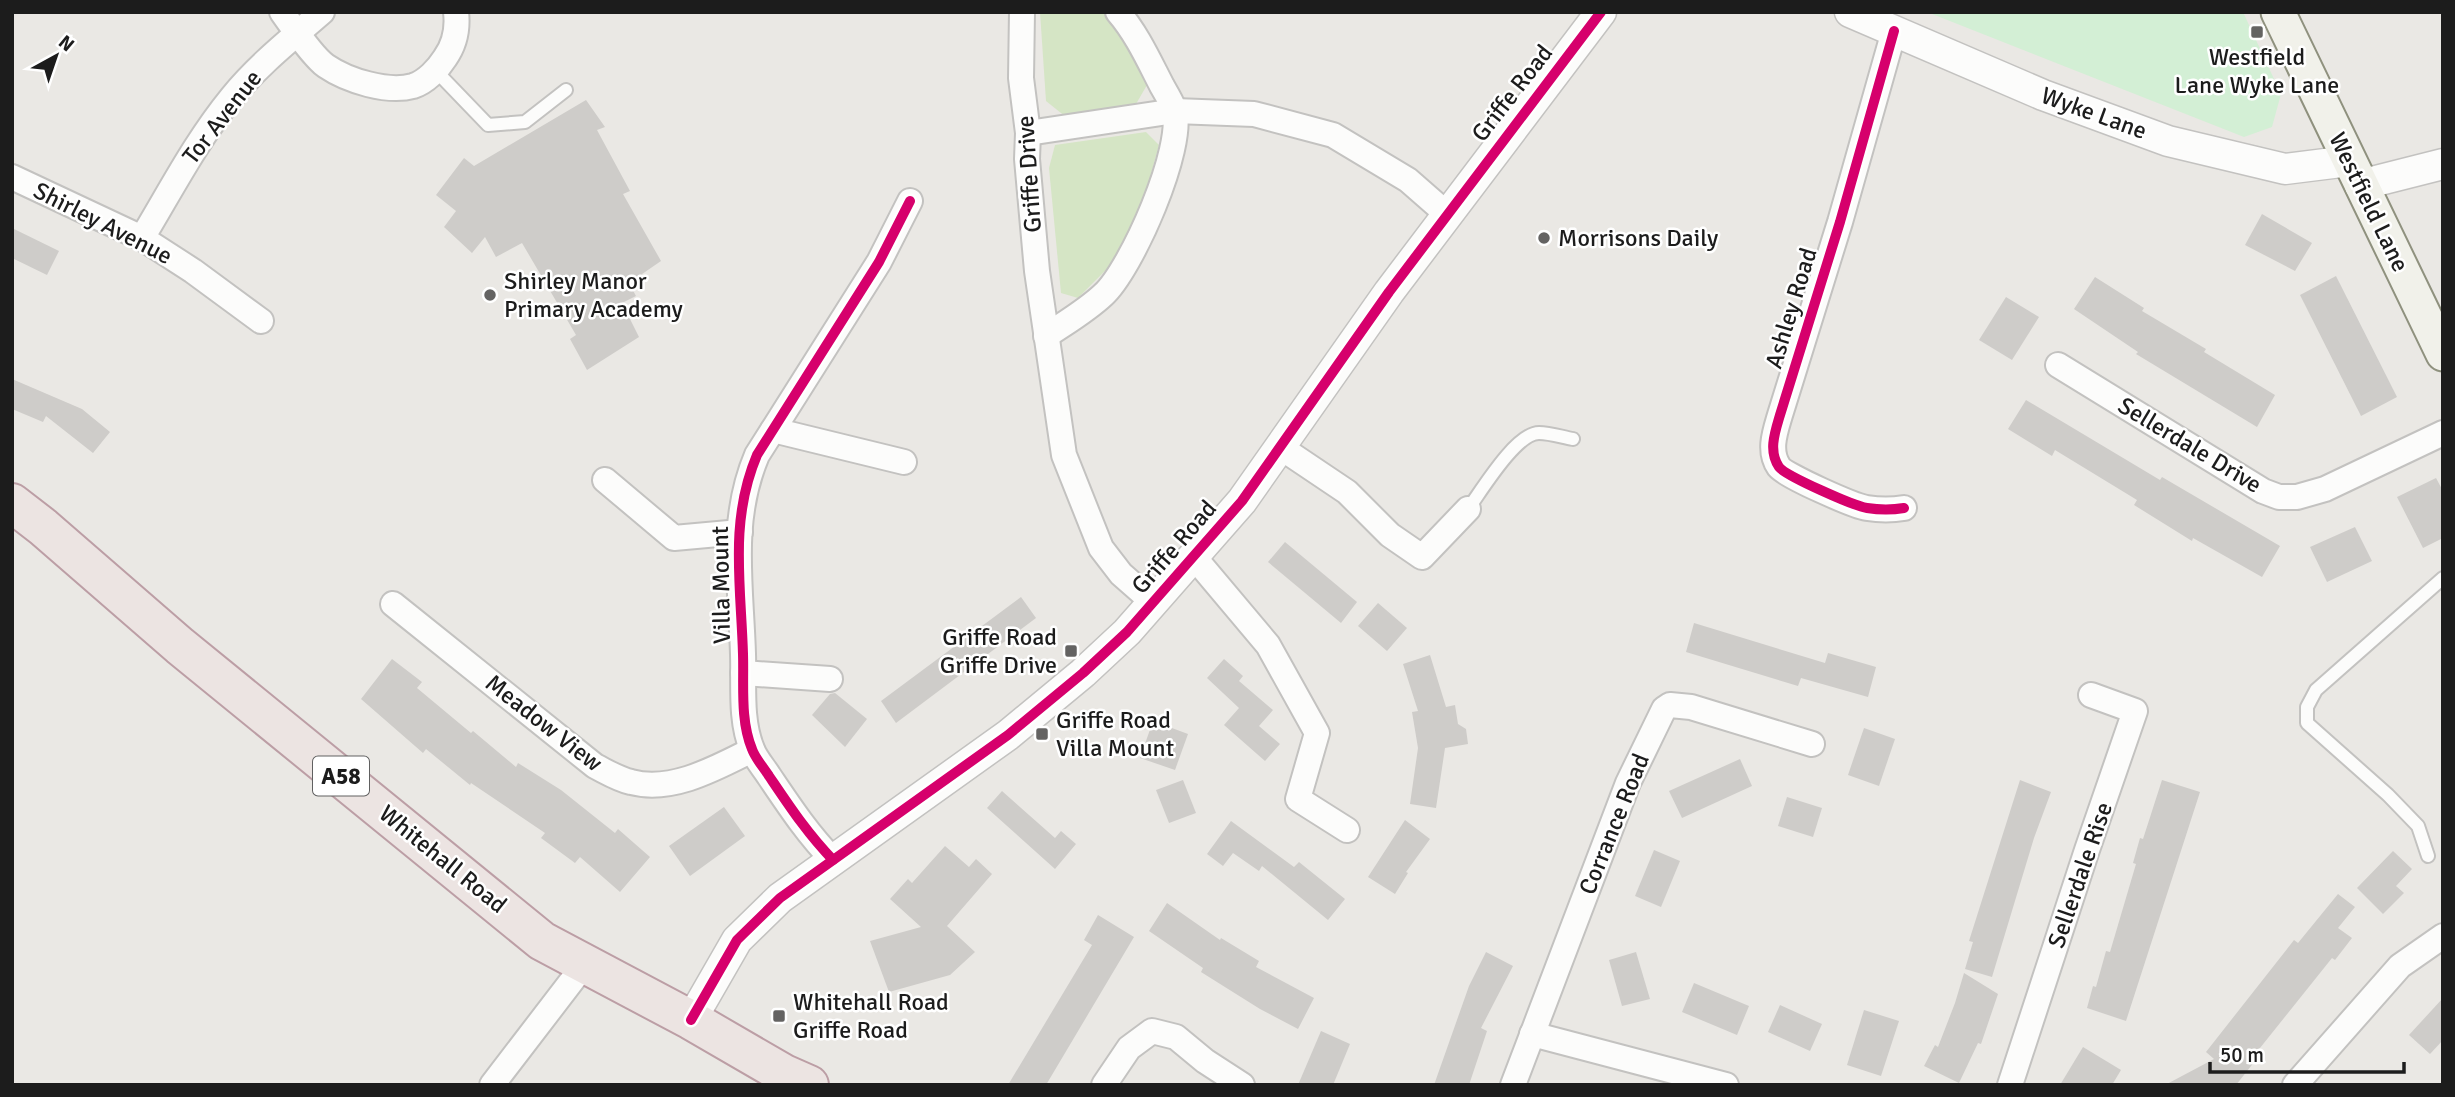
<svg xmlns="http://www.w3.org/2000/svg" width="2455" height="1097" font-family="Signika,sans-serif">
<style>
.grass{fill:#d5e5c5}
.park{fill:#d3efd5}
.building{fill:#ceccc9}
.lines{fill:none;stroke-linecap:round;stroke-linejoin:round}
.service-casing{stroke:#c3c2c0;stroke-width:16}
.minor-casing{stroke:#c3c2c0;stroke-width:28}
.tertiary-casing{stroke:#c3c2c0;stroke-width:33}
.secondary-casing{stroke:#8f917e;stroke-width:37}
.trunk-casing{stroke:#bc9ea5;stroke-width:42}
.service{stroke:#fcfcfb;stroke-width:12}
.minor{stroke:#fcfcfb;stroke-width:24}
.tertiary{stroke:#fcfcfb;stroke-width:30}
.secondary{stroke:#f1f1ea;stroke-width:33}
.trunk{stroke:#ece4e2;stroke-width:38}
.cycleway-casing{stroke:#fff;stroke-width:15}
.cycleway{stroke:#d6006c;stroke-width:10}
.poi-dot{fill:#646362;stroke:#fff;stroke-width:2.5}
.labels{text-anchor:middle;dominant-baseline:central;stroke-width:5;stroke-linejoin:round;paint-order:stroke}
.shield{fill:#fff;stroke:#606060;stroke-width:2}
.shield-label{font-size:23px;font-weight:bold;fill:#1c1c1c}
.poi-label{font-size:24px;fill:#1c1c1c;stroke:#fff;text-anchor:start}
.street-label{font-size:24px;fill:#1c1c1c;stroke:#fff}
</style>
<rect width="100%" height="100%" fill="#eae8e4"/>
<!-- grass -->
<g class="grass">
<path d="M 1040,12 L 1107,12 L 1120,28 L 1147,85 L 1136,104 L 1066,117 L 1046,101 Z"/>
<path d="M 1146,132 L 1159,145 L 1140,214 L 1108,268 L 1078,298 L 1061,293 L 1049,168 L 1055,145 Z"/>
</g>
<!-- park -->
<path class="park" d="M 1927,12 L 2243,12 L 2281,94 L 2272,127 L 2244,137 Z"/>
<!-- building -->
<g class="building">
<path d="M 586,100 L 605,127 L 597,130 L 630,191 L 623,194 L 661,261 L 629,283 L 636,296 L 622,303 L 639,337 L 587,370 L 570,339 L 576,335 L 522,243 L 496,257 L 485,237 L 472,253 L 444,227 L 456,211 L 436,195 L 464,158 L 474,166 Z"/>
<path d="M 2262,214 L 2312,243 L 2295,271 L 2245,245 Z"/>
<path d="M 12,228 L 59,251 L 47,275 L 12,258 Z"/>
<path d="M 2336,276 L 2397,397 L 2361,416 L 2300,295 Z"/>
<path d="M 2095,277 L 2144,308 L 2142,311 L 2206,349 L 2204,352 L 2275,395 L 2257,427 L 2136,354 L 2138,352 L 2074,309 Z"/>
<path d="M 2006,297 L 2039,317 L 2012,360 L 1979,340 Z"/>
<path d="M 12,379 L 82,409 L 110,432 L 93,453 L 46,416 L 43,422 L 12,409 Z"/>
<path d="M 2026,400 L 2160,480 L 2162,477 L 2280,546 L 2262,577 L 2193,538 L 2192,541 L 2134,505 L 2137,500 L 2055,450 L 2052,456 L 2008,429 Z"/>
<path d="M 2436,478 L 2443,491 L 2443,538 L 2423,548 L 2397,497 Z"/>
<path d="M 2355,527 L 2372,561 L 2327,582 L 2310,547 Z"/>
<path d="M 1285,542 L 1357,602 L 1341,623 L 1268,562 Z"/>
<path d="M 1021,597 L 1036,618 L 896,723 L 881,701 Z"/>
<path d="M 1378,603 L 1407,628 L 1387,651 L 1358,626 Z"/>
<path d="M 1694,623 L 1825,663 L 1828,653 L 1876,667 L 1868,697 L 1801,678 L 1798,686 L 1686,652 Z"/>
<path d="M 1430,655 L 1446,707 L 1455,705 L 1458,724 L 1466,729 L 1468,744 L 1445,748 L 1436,808 L 1410,804 L 1418,748 L 1412,712 L 1418,711 L 1403,664 Z"/>
<path d="M 392,659 L 422,682 L 417,688 L 471,733 L 473,731 L 516,767 L 518,763 L 561,790 L 615,833 L 618,829 L 650,857 L 620,892 L 580,857 L 575,863 L 541,838 L 545,833 L 471,783 L 470,785 L 426,749 L 423,753 L 361,699 Z"/>
<path d="M 1224,659 L 1243,676 L 1239,681 L 1273,710 L 1259,726 L 1280,744 L 1265,761 L 1224,725 L 1239,708 L 1207,678 Z"/>
<path d="M 835,693 L 867,719 L 845,747 L 812,715 L 830,694 Z"/>
<path d="M 1153,721 L 1188,734 L 1175,770 L 1140,758 Z"/>
<path d="M 1864,728 L 1895,739 L 1879,786 L 1848,775 Z"/>
<path d="M 1740,759 L 1752,786 L 1682,818 L 1669,791 Z"/>
<path d="M 1183,780 L 1196,813 L 1169,823 L 1156,790 Z"/>
<path d="M 2020,780 L 2051,792 L 2034,838 L 1992,977 L 1965,969 L 1973,942 L 1969,941 Z"/>
<path d="M 2162,780 L 2200,792 L 2126,1021 L 2087,1008 L 2093,986 L 2096,987 L 2106,951 L 2110,952 L 2136,864 L 2133,863 L 2140,838 L 2143,839 Z"/>
<path d="M 1002,791 L 1055,838 L 1061,831 L 1076,844 L 1055,869 L 987,808 Z"/>
<path d="M 1787,797 L 1822,808 L 1813,837 L 1778,826 Z"/>
<path d="M 724,807 L 745,836 L 690,876 L 669,846 Z"/>
<path d="M 1405,820 L 1430,839 L 1406,872 L 1408,873 L 1395,894 L 1368,877 Z"/>
<path d="M 1231,821 L 1294,867 L 1299,862 L 1345,899 L 1328,920 L 1262,866 L 1259,871 L 1233,853 L 1223,866 L 1207,854 Z"/>
<path d="M 945,846 L 969,867 L 976,859 L 992,874 L 947,926 L 975,952 L 950,975 L 889,992 L 870,941 L 921,927 L 890,899 L 908,879 L 912,883 Z"/>
<path d="M 1654,850 L 1680,861 L 1661,907 L 1635,896 Z"/>
<path d="M 2393,851 L 2412,869 L 2396,886 L 2404,893 L 2383,914 L 2357,888 Z"/>
<path d="M 2338,894 L 2355,907 L 2338,928 L 2352,938 L 2335,960 L 2332,958 L 2252,1058 L 2255,1061 L 2236,1085 L 2165,1085 L 2214,1059 L 2206,1052 L 2294,940 L 2298,943 Z"/>
<path d="M 1167,903 L 1220,940 L 1221,938 L 1259,961 L 1256,967 L 1314,998 L 1298,1029 L 1260,1009 L 1201,972 L 1203,968 L 1149,931 Z"/>
<path d="M 1098,915 L 1134,937 L 1046,1085 L 1008,1085 L 1092,945 L 1084,940 Z"/>
<path d="M 1486,952 L 1513,966 L 1481,1028 L 1487,1031 L 1469,1085 L 1434,1085 L 1469,986 Z"/>
<path d="M 1636,952 L 1650,999 L 1622,1006 L 1609,960 Z"/>
<path d="M 1964,973 L 1998,994 L 1981,1044 L 1978,1043 L 1959,1083 L 1924,1066 L 1935,1045 L 1938,1047 L 1955,1003 Z"/>
<path d="M 1694,983 L 1749,1006 L 1737,1035 L 1682,1012 Z"/>
<path d="M 2443,998 L 2443,1040 L 2430,1054 L 2409,1035 Z"/>
<path d="M 1780,1005 L 1822,1024 L 1810,1051 L 1768,1032 Z"/>
<path d="M 1864,1010 L 1899,1021 L 1881,1076 L 1847,1065 Z"/>
<path d="M 1321,1031 L 1350,1044 L 1333,1085 L 1298,1085 Z"/>
<path d="M 2083,1047 L 2121,1070 L 2112,1085 L 2060,1085 Z"/>
</g>
<g class="lines">
<defs>
<g id="service">
<path d="M 436,71 L 488,125 L 525,122 L 566,90"/>
<path d="M 1468,509 C 1482,490 1516,433 1539,433 C 1550,433 1562,437 1573,439"/>
<path d="M 2428,856 L 2418,826 L 2388,795 L 2307,723 L 2307,707 L 2316,690 L 2443,578"/>
</g>
<g id="minor">
<path d="M 282,12 C 292,26 313,57 326,66 C 348,81 388,93 413,86 C 426,82 438,69 445,58 C 455,44 458,29 456,12"/>
<path d="M 1022,12 L 1021,78 L 1028,133 L 1027,159 L 1037,271 L 1064,455 L 1101,548 L 1121,574 L 1154,603"/>
<path d="M 1894,31 L 1840,222 L 1780,415 C 1775,432 1768,451 1779,467 C 1786,476 1854,506 1867,508 C 1880,510 1892,510 1904,508"/>
<path d="M 1028,133 L 1175,111 L 1254,114 L 1333,135 L 1408,180 L 1448,215"/>
<path d="M 12,177 L 142,238 L 193,271 L 261,321"/>
<path d="M 142,238 C 171,190 196,141 232,97 C 258,65 291,39 322,12"/>
<path d="M 1046,336 C 1065,323 1086,311 1103,295 C 1131,270 1186,146 1174,109 C 1171,101 1166,93 1162,86 C 1149,61 1137,34 1118,12"/>
<path d="M 2058,365 L 2263,491 L 2279,497 L 2297,497 L 2325,489 L 2443,433"/>
<path d="M 773,430 L 904,462"/>
<path d="M 1280,447 L 1347,492 L 1390,535 L 1422,557 L 1468,509"/>
<path d="M 605,480 L 674,538 L 740,532"/>
<path d="M 1194,557 L 1268,645 L 1317,733 L 1298,799 L 1347,830"/>
<path d="M 393,604 L 595,766 C 607,772 618,779 631,782 C 672,793 716,768 752,750"/>
<path d="M 743,673 L 830,679"/>
<path d="M 833,860 C 807,833 790,807 769,776 C 764,768 755,758 752,749 C 740,720 744,685 743,654 C 741,585 729,521 757,455 L 879,262 L 910,201"/>
<path d="M 1532,1034 L 1726,1085"/>
<path d="M 492,1085 L 584,965"/>
<path d="M 1104,1085 L 1129,1048 L 1152,1031 L 1176,1037 L 1205,1061 L 1242,1085"/>
<path d="M 1513,1085 L 1628,783 L 1664,709 L 1670,705 L 1691,707 L 1812,744"/>
<path d="M 2010,1085 L 2087,850 L 2135,711 L 2091,695"/>
<path d="M 2295,1085 L 2400,966 L 2443,936"/>
</g>
<g id="tertiary">
<path d="M 1850,12 L 2043,95 L 2168,141 L 2285,169 L 2349,161"/>
<path d="M 2360,185 L 2443,164"/>
<path d="M 691,1020 L 737,940 L 780,898 L 1008,735 L 1083,673 L 1127,632 L 1242,501 L 1389,292 L 1601,12"/>
</g>
<path id="secondary" d="M 2278,12 L 2443,354"/>
<path id="trunk" d="M 12,503 L 43,527 L 180,646 L 542,941 L 691,1020 L 784,1074 L 809,1085"/>
</defs>
<!-- service casing -->
<use href="#service" class="service-casing"/>
<!-- minor casing -->
<use href="#minor" class="minor-casing"/>
<!-- tertiary casing -->
<use href="#tertiary" class="tertiary-casing"/>
<!-- secondary casing -->
<use href="#secondary" class="secondary-casing"/>
<!-- trunk casing -->
<use href="#trunk" class="trunk-casing"/>
<!-- service -->
<use href="#service" class="service"/>
<!-- minor -->
<use href="#minor" class="minor"/>
<!-- tertiary -->
<use href="#tertiary" class="tertiary"/>
<!-- secondary -->
<use href="#secondary" class="secondary"/>
<!-- trunk -->
<use href="#trunk" class="trunk"/>
<defs>
<g id="cycleway">
<path d="M 1894,31 L 1840,222 L 1780,415 C 1775,432 1768,451 1779,467 C 1786,476 1854,506 1867,508 C 1880,510 1892,510 1904,508"/>
<path d="M 833,860 C 807,833 790,807 769,776 C 764,768 755,758 752,749 C 740,720 744,685 743,654 C 741,585 729,521 757,455 L 879,262 L 910,201"/>
<path d="M 691,1020 L 737,940 L 780,898 L 1008,735 L 1083,673 L 1127,632 L 1242,501 L 1389,292 L 1601,12"/>
</g>
</defs>
<!-- cycleway casing -->
<use href="#cycleway" class="cycleway-casing"/>
<!-- cycleway -->
<use href="#cycleway" class="cycleway"/>
</g>
<!-- markers -->
<g class="poi-dot">
<rect x="2250" y="25" width="14" height="14" rx="3.5"/>
<circle cx="1544" cy="238" r="7"/>
<circle cx="490" cy="295" r="7"/>
<rect x="1064" y="644" width="14" height="14" rx="3.5"/>
<rect x="1035" y="727" width="14" height="14" rx="3.5"/>
<rect x="772" y="1009" width="14" height="14" rx="3.5"/>
</g>
<g class="labels">
<!-- shield labels -->
<rect class="shield" x="313" y="756.5" width="56" height="39" rx="5"/>
<g class="shield-label">
<text x="341" y="776">A58</text>
</g>
<!-- poi labels -->
<g class="poi-label">
<text x="2257" y="57" text-anchor="middle">Westfield<tspan x="2257" dy="28">Lane Wyke Lane</tspan></text>
<text x="1558" y="238">Morrisons Daily</text>
<text x="504" y="281">Shirley Manor<tspan x="504" dy="28">Primary Academy</tspan></text>
<text x="1057" y="637" text-anchor="end">Griffe Road<tspan x="1057" dy="28">Griffe Drive</tspan></text>
<text x="1056" y="720">Griffe Road<tspan x="1056" dy="28">Villa Mount</tspan></text>
<text x="793" y="1002">Whitehall Road<tspan x="793" dy="28">Griffe Road</tspan></text>
</g>
<!-- street labels -->
<g class="street-label">
<text transform="translate(1512 93) rotate(-52)">Griffe Road</text>
<text transform="translate(2094 113) rotate(20)">Wyke Lane</text>
<text transform="translate(222 117) rotate(-52)">Tor Avenue</text>
<text transform="translate(1029 174) rotate(-94)">Griffe Drive</text>
<text transform="translate(2369 202) rotate(64)">Westfield Lane</text>
<text transform="translate(103 223) rotate(27)">Shirley Avenue</text>
<text transform="translate(1791 308) rotate(-73)">Ashley Road</text>
<text transform="translate(2190 445) rotate(31)">Sellerdale Drive</text>
<text transform="translate(1174 547) rotate(-49)">Griffe Road</text>
<text transform="translate(721 585) rotate(-91)">Villa Mount</text>
<text transform="translate(544 723) rotate(38)">Meadow View</text>
<text transform="translate(1614 824) rotate(-68)">Corrance Road</text>
<text transform="translate(443 859) rotate(39)">Whitehall Road</text>
<text transform="translate(2080 875) rotate(-71)">Sellerdale Rise</text>
</g>
</g>
<!-- border -->
<rect width="2455" height="1097" fill="none" stroke="#1c1c1c" stroke-width="28"/>
<!-- north arrow -->
<g transform="translate(56 56) rotate(40)" stroke="#ffffff" stroke-width="5" paint-order="stroke">
<path d="M0-5L12 26L0 18L-12 26Z" fill="#1c1c1c"/>
<text y="-10" font-size="19" font-weight="bold" text-anchor="middle" fill="#1c1c1c">N</text>
</g>
<!-- scale -->
<path d="M2210 1062v10h194v-10" fill="none" stroke="#1c1c1c" stroke-width="3.5"/>
<text x="2220" y="1062" font-size="21" fill="#1c1c1c" stroke="#ffffff" stroke-width="5" paint-order="stroke">50 m</text>
</svg>
